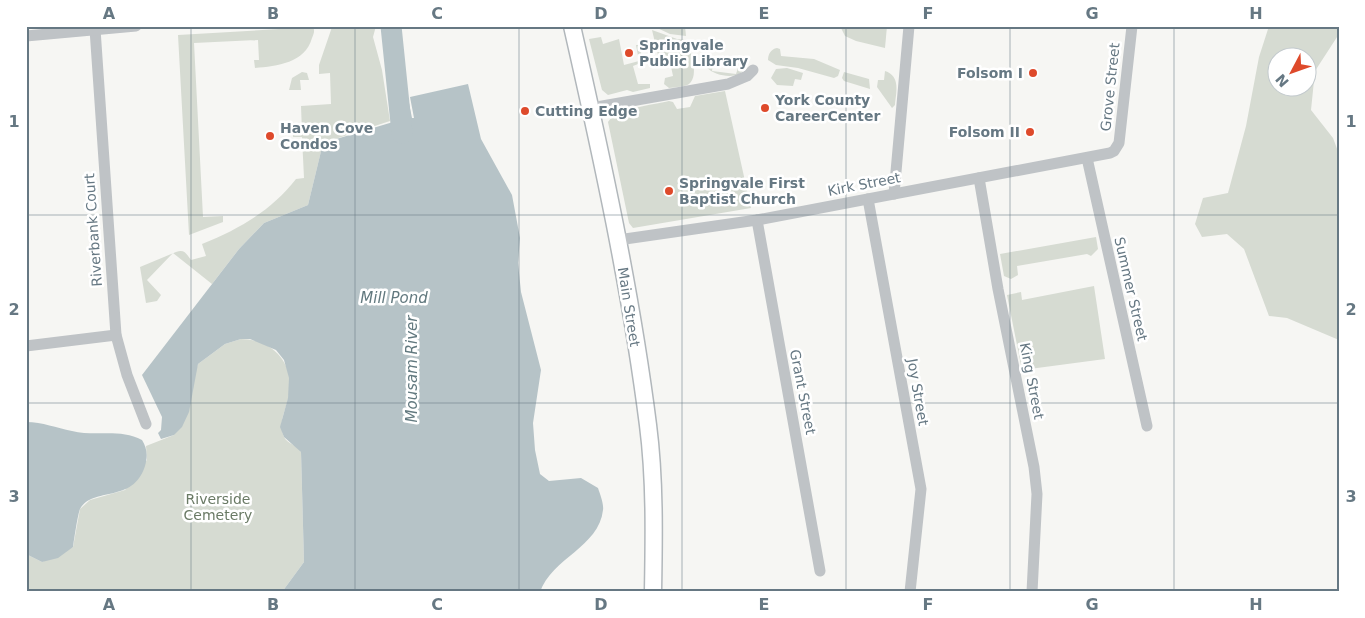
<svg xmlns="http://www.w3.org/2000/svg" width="1365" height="618" font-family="'DejaVu Sans',sans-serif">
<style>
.green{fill:#d6dbd2;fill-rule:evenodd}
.water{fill:#b6c3c7}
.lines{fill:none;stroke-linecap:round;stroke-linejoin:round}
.river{stroke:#b6c3c7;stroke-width:21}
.secondary-casing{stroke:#b1b7bb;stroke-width:19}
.street{stroke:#bfc3c6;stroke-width:11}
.secondary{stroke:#fff;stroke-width:16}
.grid{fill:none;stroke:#667883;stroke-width:1;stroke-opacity:0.55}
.poi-dot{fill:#de4a2b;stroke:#fff;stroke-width:2}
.labels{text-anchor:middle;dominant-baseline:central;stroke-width:5;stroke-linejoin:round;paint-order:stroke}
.poi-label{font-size:14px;font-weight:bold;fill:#667883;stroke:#fff;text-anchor:start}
.street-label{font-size:14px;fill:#667883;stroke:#fff}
.park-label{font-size:14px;fill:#6a7a65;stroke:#fff}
.water-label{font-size:15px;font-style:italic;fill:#62797f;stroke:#fff}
.neatline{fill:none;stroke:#667883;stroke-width:2}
.grid-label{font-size:16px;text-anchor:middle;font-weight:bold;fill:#667883}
</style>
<rect width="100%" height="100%" fill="#f6f6f3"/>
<!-- green -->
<g class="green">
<path d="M 376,26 L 373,37 L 382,70 L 390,121 L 323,143 L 308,205 L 264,223 L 239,249 L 212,284 L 173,253 L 147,280 L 161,295 L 157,301 L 146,303 L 140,267 L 176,252 C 184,249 186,253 191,260 L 206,256 L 202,244 C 239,229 271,211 296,179 L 304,178 L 302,137 L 293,137 L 293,132 L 302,132 L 301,106 L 331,104 L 330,73 L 319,74 L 319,65 L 332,27 Z"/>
<path d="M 653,26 L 685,26 L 686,36 L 670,34 Z"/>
<path d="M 840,26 L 887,26 L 885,48 L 856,41 L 845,36 Z"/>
<path d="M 1269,26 L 1339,26 L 1339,34 L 1315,71 L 1311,110 L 1333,138 L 1339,154 L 1339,340 L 1287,318 L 1269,316 L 1244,249 L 1227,234 L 1202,237 L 1195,224 L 1203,198 L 1228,193 L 1246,126 L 1259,57 ZM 1278,58 L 1308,58 L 1308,88 L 1278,88 Z"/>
<path d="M 313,27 C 315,31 314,33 312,38 C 305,63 277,66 255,68 L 254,60 L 259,60 L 258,40 L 194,43 L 203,217 L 223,216 L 223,222 L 189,235 L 178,35 Z"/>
<path d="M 652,30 L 677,39 L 687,40 C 690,51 700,75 689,84 C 685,87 675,87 669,88 L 664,84 L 665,78 L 673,76 L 669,57 L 659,59 Z"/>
<path d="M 601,37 L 603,44 L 619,39 L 624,65 L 639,61 L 636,45 L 639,45 L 643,62 L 633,66 L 638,84 L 650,84 L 650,88 L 633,92 L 627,90 L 608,95 L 602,90 L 589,39 Z"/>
<path d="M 777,48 L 780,49 L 781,56 L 814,59 L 840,70 L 838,76 L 834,78 L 798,68 L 776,65 L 768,60 C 768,54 771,49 777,48 Z"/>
<path d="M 709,62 L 713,64 L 712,71 L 736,74 L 739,65 L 742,65 L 745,68 C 738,81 716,76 707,68 Z"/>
<path d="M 787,68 L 803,73 L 801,80 L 795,79 L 793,86 L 777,85 L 771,78 L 776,69 Z"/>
<path d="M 885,71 C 901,76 896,93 895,105 L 892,108 L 877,87 L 878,80 L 884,80 Z"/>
<path d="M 302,72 L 307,73 L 309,80 L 300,80 L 301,90 L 289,90 L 292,78 Z"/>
<path d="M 844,72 L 869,79 L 870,89 L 844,81 L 842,78 Z"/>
<path d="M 725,91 L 751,208 L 633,228 L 629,223 L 608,122 C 617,108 653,105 669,101 L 673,102 L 677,109 L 690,107 L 695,96 Z"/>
<path d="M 1096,237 L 1098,249 L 1091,256 L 1087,254 L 1017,266 L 1018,275 L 1011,279 L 1004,276 L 1000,254 Z"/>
<path d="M 1094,286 L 1105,359 L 1022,370 L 1007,295 L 1021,292 L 1022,300 Z"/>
<path d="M 241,339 C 274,339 297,366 288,399 C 285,412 278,423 284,437 C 287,444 298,445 301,452 L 304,562 L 282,592 L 26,592 L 26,554 L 42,562 L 73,547 L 80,509 L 90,500 L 125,490 L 147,460 L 146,446 L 174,435 L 198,364 L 225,344 Z"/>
</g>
<!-- water -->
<g class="water">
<path d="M 468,84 L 481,139 L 512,195 L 520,238 L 518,263 L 521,292 L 541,370 L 533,423 L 535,450 L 540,474 L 549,481 L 581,478 L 598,488 C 600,494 604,504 603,510 C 599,547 552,558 540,592 L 282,592 L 304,562 L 301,452 L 284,437 L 280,427 L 288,398 L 289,378 L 284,360 L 276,350 L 250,339 L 241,339 L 225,344 L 198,364 L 189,412 L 182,427 L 174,435 L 161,439 L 158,433 L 161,430 L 162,417 L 142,375 L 239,249 L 264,223 L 308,205 L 323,143 L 393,122 L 390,107 L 409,103 L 412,118 L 414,118 L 410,97 Z"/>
<path d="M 26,422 C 43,422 56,428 72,431 C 96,437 120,428 142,440 C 147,448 148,456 145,466 C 133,504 93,486 80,509 C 78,513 74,540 73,547 L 58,558 L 42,562 L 26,554 Z"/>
</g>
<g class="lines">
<!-- river -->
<path class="river" d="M 391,26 L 402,133"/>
<defs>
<path id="secondary" d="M 572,26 C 602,158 631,291 648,425 C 655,479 654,537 653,592"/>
</defs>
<!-- secondary casing -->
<use href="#secondary" class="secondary-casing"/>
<!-- street -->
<g class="street">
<path d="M 95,29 L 116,335 L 127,375 L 146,424"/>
<path d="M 26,36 L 136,26"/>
<path d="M 591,108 L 728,84 L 747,76 L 753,70"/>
<path d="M 1087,158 L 1147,426"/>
<path d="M 979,178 L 998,289 L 1034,467 L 1037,494 L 1032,592"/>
<path d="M 894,194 L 909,26"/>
<path d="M 868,199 L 921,489 L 910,592"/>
<path d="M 757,220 L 820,571"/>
<path d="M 618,240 L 757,220 L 1110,153 L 1114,151 L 1119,143 L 1132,26"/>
<path d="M 26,346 L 116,335"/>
</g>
<!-- secondary -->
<use href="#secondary" class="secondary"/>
</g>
<!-- grid -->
<path class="grid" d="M 191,26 L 191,592M 355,26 L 355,592M 519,26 L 519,592M 682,26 L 682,592M 846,26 L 846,592M 1010,26 L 1010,592M 1174,26 L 1174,592M 26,215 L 1339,215M 26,403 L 1339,403"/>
<!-- markers -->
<g class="poi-dot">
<circle cx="629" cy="53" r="5"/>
<circle cx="1033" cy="73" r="5"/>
<circle cx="765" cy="108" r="5"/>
<circle cx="525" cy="111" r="5"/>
<circle cx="1030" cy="132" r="5"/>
<circle cx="270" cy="136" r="5"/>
<circle cx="669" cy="191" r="5"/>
</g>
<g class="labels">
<!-- poi labels -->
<g class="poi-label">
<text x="639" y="45">Springvale<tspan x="639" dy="16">Public Library</tspan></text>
<text x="1023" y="73" text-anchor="end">Folsom I</text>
<text x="775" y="100">York County<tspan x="775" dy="16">CareerCenter</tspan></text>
<text x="535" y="111">Cutting Edge</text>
<text x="280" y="128">Haven Cove<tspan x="280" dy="16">Condos</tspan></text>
<text x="1020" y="132" text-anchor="end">Folsom II</text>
<text x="679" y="183">Springvale First<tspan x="679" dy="16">Baptist Church</tspan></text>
</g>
<!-- street labels -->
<g class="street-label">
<text transform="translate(1110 87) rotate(-84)">Grove Street</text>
<text transform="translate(864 184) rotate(-11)">Kirk Street</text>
<text transform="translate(93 230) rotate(-94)">Riverbank Court</text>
<text transform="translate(1131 289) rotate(77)">Summer Street</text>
<text transform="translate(629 307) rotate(81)">Main Street</text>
<text transform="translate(1032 381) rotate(79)">King Street</text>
<text transform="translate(803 392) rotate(79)">Grant Street</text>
<text transform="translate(918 392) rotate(80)">Joy Street</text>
</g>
<!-- park labels -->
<g class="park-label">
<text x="218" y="499">Riverside<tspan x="218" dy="16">Cemetery</tspan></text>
</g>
<!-- water labels -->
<g class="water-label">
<text x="394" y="298">Mill Pond</text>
<text transform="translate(412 369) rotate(-90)">Mousam River</text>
</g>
</g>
<!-- border -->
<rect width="1365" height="618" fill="none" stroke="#ffffff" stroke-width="55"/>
<!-- north arrow -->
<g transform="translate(1292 72) rotate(229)"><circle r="24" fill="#ffffff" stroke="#c2c9cd"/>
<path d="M0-4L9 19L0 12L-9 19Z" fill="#de4a2b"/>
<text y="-8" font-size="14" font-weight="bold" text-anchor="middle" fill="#667883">N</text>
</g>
<rect x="28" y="28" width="1310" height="562" class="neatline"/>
<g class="grid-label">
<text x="109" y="19">A</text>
<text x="273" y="19">B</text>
<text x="437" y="19">C</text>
<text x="601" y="19">D</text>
<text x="764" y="19">E</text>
<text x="928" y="19">F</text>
<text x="1092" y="19">G</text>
<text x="1256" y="19">H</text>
<text x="14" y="127">1</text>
<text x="1351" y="127">1</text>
<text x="14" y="315">2</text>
<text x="1351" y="315">2</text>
<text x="14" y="502">3</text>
<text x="1351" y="502">3</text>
<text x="109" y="610">A</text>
<text x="273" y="610">B</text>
<text x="437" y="610">C</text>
<text x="601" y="610">D</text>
<text x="764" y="610">E</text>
<text x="928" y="610">F</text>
<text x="1092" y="610">G</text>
<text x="1256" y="610">H</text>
</g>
</svg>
